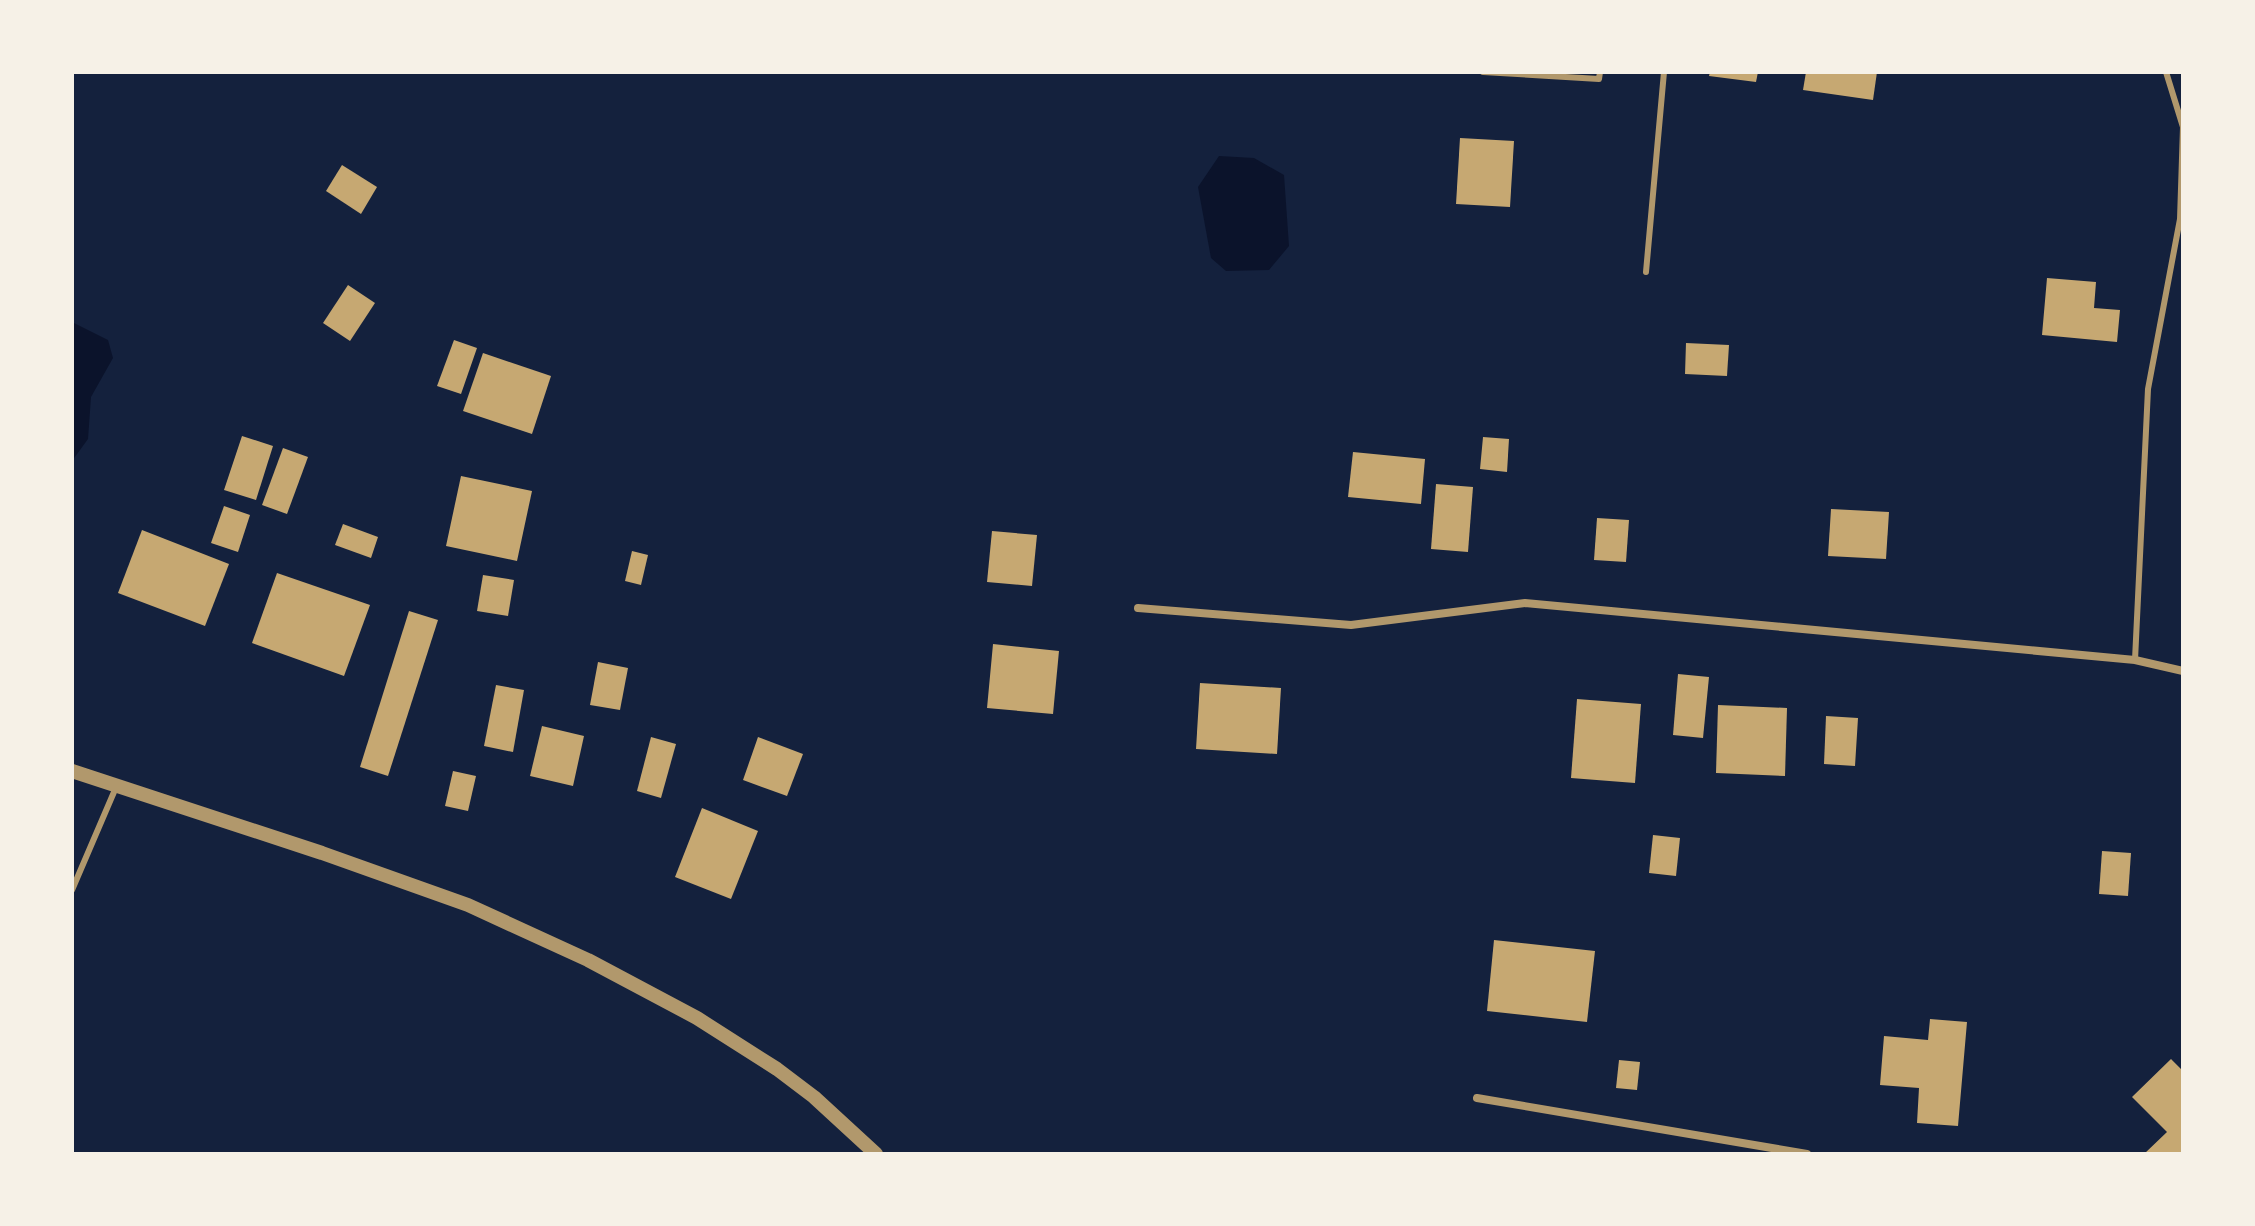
<svg xmlns="http://www.w3.org/2000/svg" width="2255" height="1226" font-family="'PT Sans Narrow',sans-serif">
<style>
.water{fill:#0b132b}
.building{fill:#c6a872}
.lines{fill:none;stroke-linecap:round;stroke-linejoin:round}
.service{stroke:#b1986c;stroke-width:6}
.minor{stroke:#b1986c;stroke-width:8}
.tertiary{stroke:#b1986c;stroke-width:14}
</style>
<rect width="100%" height="100%" fill="#14213d"/>
<!-- water -->
<g class="water">
<path d="M 1219,156 L 1254,158 L 1284,175 L 1289,246 L 1269,270 L 1226,271 L 1211,258 L 1198,187 Z"/>
<path d="M 72,318 L 74,323 L 108,340 L 113,358 L 91,397 L 88,439 L 72,461 Z"/>
</g>
<!-- building -->
<g class="building">
<path d="M 1710,72 L 1758,72 L 1756,82 L 1709,76 Z"/>
<path d="M 1806,72 L 1877,72 L 1873,100 L 1803,90 Z"/>
<path d="M 1460,138 L 1514,141 L 1510,207 L 1456,204 Z"/>
<path d="M 342,165 L 377,187 L 361,214 L 326,191 Z"/>
<path d="M 2047,278 L 2096,282 L 2094,308 L 2120,310 L 2117,342 L 2042,335 Z"/>
<path d="M 348,285 L 375,303 L 350,341 L 323,323 Z"/>
<path d="M 454,340 L 477,348 L 461,394 L 437,386 Z"/>
<path d="M 1686,343 L 1729,345 L 1727,376 L 1685,374 Z"/>
<path d="M 483,353 L 551,376 L 532,434 L 463,411 Z"/>
<path d="M 242,436 L 273,446 L 256,500 L 224,490 Z"/>
<path d="M 1483,437 L 1509,439 L 1507,472 L 1480,469 Z"/>
<path d="M 283,448 L 308,457 L 287,514 L 262,505 Z"/>
<path d="M 1353,452 L 1425,459 L 1421,504 L 1348,497 Z"/>
<path d="M 461,476 L 532,491 L 517,561 L 446,546 Z"/>
<path d="M 1436,484 L 1473,487 L 1468,552 L 1431,549 Z"/>
<path d="M 224,506 L 250,515 L 238,552 L 211,543 Z"/>
<path d="M 1831,509 L 1889,512 L 1886,559 L 1828,556 Z"/>
<path d="M 1597,518 L 1629,520 L 1626,562 L 1594,560 Z"/>
<path d="M 343,524 L 378,537 L 371,558 L 335,545 Z"/>
<path d="M 142,530 L 229,564 L 205,626 L 118,593 Z"/>
<path d="M 992,531 L 1037,535 L 1032,586 L 987,582 Z"/>
<path d="M 632,551 L 648,555 L 641,585 L 625,581 Z"/>
<path d="M 277,573 L 370,605 L 344,676 L 252,643 Z"/>
<path d="M 483,575 L 514,580 L 508,616 L 477,611 Z"/>
<path d="M 409,611 L 438,620 L 388,776 L 360,767 Z"/>
<path d="M 993,644 L 1059,651 L 1053,714 L 987,708 Z"/>
<path d="M 598,662 L 628,668 L 620,710 L 590,705 Z"/>
<path d="M 1678,674 L 1709,677 L 1703,738 L 1673,735 Z"/>
<path d="M 1200,683 L 1281,688 L 1277,754 L 1196,749 Z"/>
<path d="M 496,685 L 524,690 L 513,752 L 484,746 Z"/>
<path d="M 1577,699 L 1641,704 L 1635,783 L 1571,778 Z"/>
<path d="M 1718,705 L 1787,708 L 1785,776 L 1716,773 Z"/>
<path d="M 1826,716 L 1858,718 L 1855,766 L 1824,764 Z"/>
<path d="M 542,726 L 584,736 L 573,786 L 530,776 Z"/>
<path d="M 651,737 L 676,744 L 661,798 L 637,791 Z"/>
<path d="M 758,737 L 803,754 L 787,796 L 743,780 Z"/>
<path d="M 453,771 L 476,776 L 468,811 L 445,806 Z"/>
<path d="M 702,808 L 758,831 L 731,899 L 675,877 Z"/>
<path d="M 1653,835 L 1680,838 L 1676,876 L 1649,873 Z"/>
<path d="M 2102,851 L 2131,853 L 2128,896 L 2099,894 Z"/>
<path d="M 1494,940 L 1595,951 L 1587,1022 L 1487,1011 Z"/>
<path d="M 1930,1019 L 1967,1022 L 1958,1126 L 1917,1123 L 1919,1088 L 1880,1085 L 1884,1036 L 1928,1040 Z"/>
<path d="M 2171,1059 L 2183,1071 L 2183,1154 L 2144,1154 L 2167,1132 L 2132,1097 Z"/>
<path d="M 1619,1060 L 1640,1062 L 1637,1090 L 1616,1088 Z"/>
</g>
<g class="lines">
<!-- service -->
<g class="service">
<path d="M 1483,72 L 1599,79 L 1600,72"/>
<path d="M 1646,272 L 1664,72"/>
<path d="M 2135,660 L 2148,389 L 2180,219 L 2183,127 L 2166,72"/>
<path d="M 72,890 L 117,785"/>
</g>
<!-- minor -->
<g class="minor">
<path d="M 1138,608 L 1351,625 L 1525,603 L 2135,660 L 2183,671"/>
<path d="M 1477,1098 L 1807,1154"/>
</g>
<!-- tertiary -->
<path class="tertiary" d="M 72,771 L 322,853 L 468,905 L 588,960 L 697,1018 L 777,1069 L 814,1097 L 876,1154"/>
</g>
<!-- border -->
<rect width="2255" height="1226" fill="none" stroke="#f6f1e7" stroke-width="148"/>
</svg>
